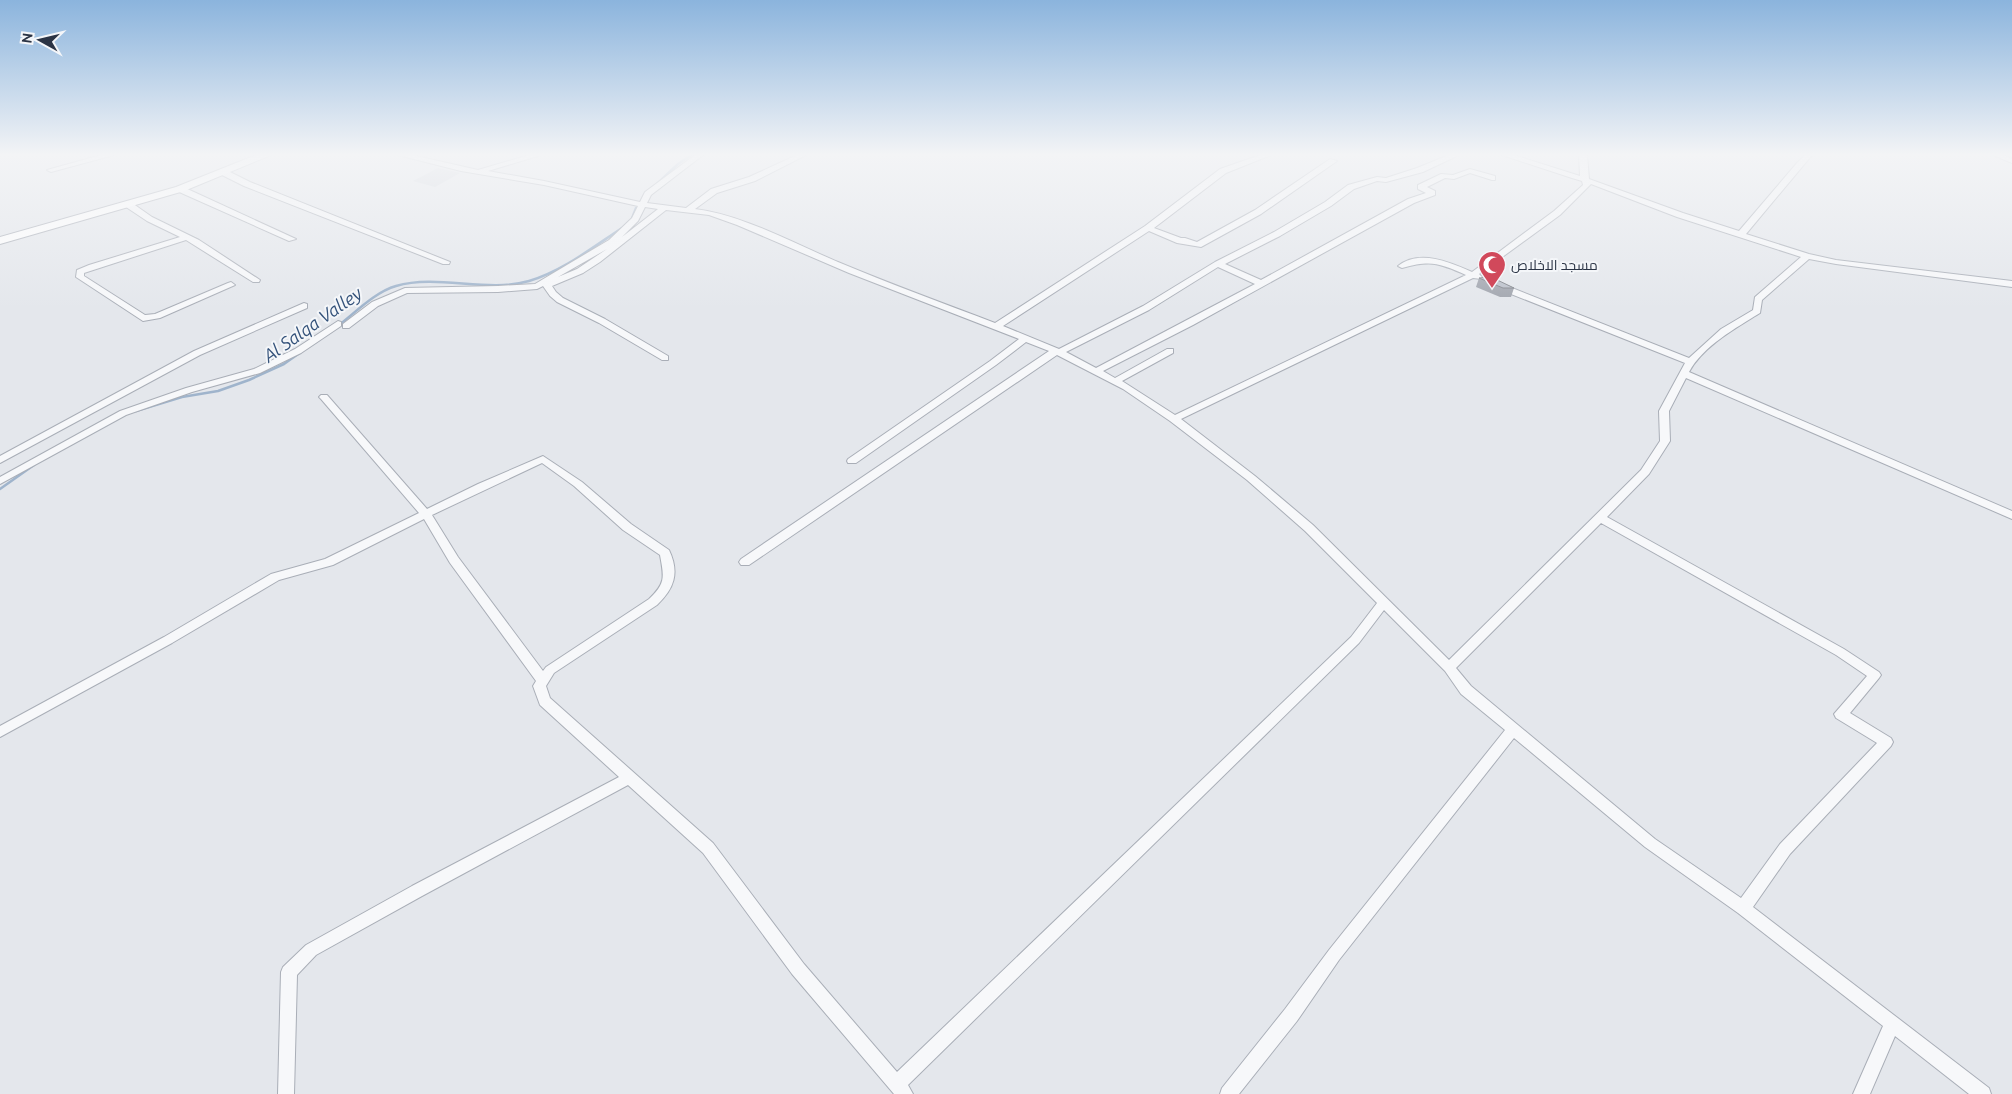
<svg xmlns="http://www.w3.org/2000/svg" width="2012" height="1094" font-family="Ubuntu,Cairo,sans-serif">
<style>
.built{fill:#d2d6de}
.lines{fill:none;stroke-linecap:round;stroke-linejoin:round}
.stream{stroke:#9fb4cc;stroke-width:2.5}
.minor-casing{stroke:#a9aeb7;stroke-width:2}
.secondary-casing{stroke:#a9aeb7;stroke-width:2}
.minor{fill:#f7f8fa;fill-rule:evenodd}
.secondary{fill:#fff;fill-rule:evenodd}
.wall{fill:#a1a5ae}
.building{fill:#bbc0ca;stroke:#83868d}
.labels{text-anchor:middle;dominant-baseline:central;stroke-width:4;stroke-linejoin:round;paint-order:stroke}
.far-poi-label{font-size:14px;fill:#2b3445;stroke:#f4f6f9;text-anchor:start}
.water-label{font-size:18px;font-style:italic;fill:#34527a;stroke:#f4f6f9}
</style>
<rect width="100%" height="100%" fill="#e4e7ec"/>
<!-- built -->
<path class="built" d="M 438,168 L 460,173 L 435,187 L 413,181 Z"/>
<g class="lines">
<!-- stream -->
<g class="stream">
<path d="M 657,184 L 678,164 L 691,155"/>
<path d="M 631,221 L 636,208"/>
<path d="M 339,325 C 356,312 375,292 396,286 C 438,274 487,293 529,281 C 563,271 593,247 622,228"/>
<path d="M 136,411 L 182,397 L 218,391 L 249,380 L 284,364 L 301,352"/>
<path d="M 0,489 L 34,465"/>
</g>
<defs>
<g id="minor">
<path d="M 101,155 L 114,155 L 51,172 L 47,170 Z"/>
<path d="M 398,155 L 412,155 L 478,170 L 529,155 L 541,155 L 488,171 L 544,181 L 640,202 L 645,192 L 695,155 L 703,155 L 651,195 L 647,203 L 686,208 L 711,189 L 749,177 L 797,155 L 806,155 L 755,181 L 717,193 L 695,209 C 743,215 793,243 838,262 C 890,284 943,303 995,323 L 1145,226 L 1220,169 L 1260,155 L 1271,155 L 1226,173 L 1154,228 L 1181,238 L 1185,238 L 1197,242 L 1255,210 L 1330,159 L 1337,161 L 1261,214 L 1201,247 L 1177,243 L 1149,231 L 1003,326 L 1059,349 L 1143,306 L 1215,262 L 1274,232 L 1325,202 L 1348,185 L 1377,177 L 1386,178 L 1417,168 L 1449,155 L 1459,155 L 1423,172 L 1386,182 L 1377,181 L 1354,189 L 1331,206 L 1280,236 L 1225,264 L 1261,280 L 1408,199 L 1426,193 L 1418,189 L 1418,185 L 1441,174 L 1453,175 L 1470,169 L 1495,176 L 1495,180 L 1492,180 L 1470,173 L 1454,179 L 1445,178 L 1427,187 L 1435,191 L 1435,195 L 1414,203 L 1193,325 L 1103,371 L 1115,378 L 1167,349 L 1173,349 L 1173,353 L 1122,381 L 1175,415 L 1466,275 C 1439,263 1431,260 1402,268 L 1398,266 C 1419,249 1450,262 1472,272 L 1554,211 L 1583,185 L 1582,181 L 1572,178 L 1502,155 L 1514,155 L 1580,176 L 1579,155 L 1587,155 L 1589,179 L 1683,213 L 1739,231 L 1797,163 L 1805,155 L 1812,155 L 1746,234 L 1809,254 L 1836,260 L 2012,281 L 2012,287 L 1836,264 L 1809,259 L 1762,300 L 1760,313 C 1736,328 1703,346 1689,372 L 2012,511 L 2012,519 L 1686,378 L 1669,411 L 1670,441 L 1649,474 L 1607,517 L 1844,649 L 1879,672 L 1881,675 L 1879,678 L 1850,713 L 1891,738 L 1893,742 L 1891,746 L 1790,854 L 1753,907 L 1989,1088 L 1991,1094 L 1969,1094 L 1895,1036 L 1870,1094 L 1853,1094 L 1883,1026 L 1738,913 L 1645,847 L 1514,738 L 1339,960 L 1297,1021 L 1239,1094 L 1220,1094 L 1222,1088 L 1285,1009 L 1329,950 L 1505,730 L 1461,694 L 1445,671 L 1384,610 L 1359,643 L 908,1085 L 913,1094 L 894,1094 L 792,974 L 703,853 L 628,785 L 422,896 L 316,955 L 297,975 L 294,1094 L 278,1094 L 281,972 L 283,967 L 306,945 L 412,886 L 619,777 L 540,705 L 533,686 L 536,681 L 450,563 L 424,519 L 333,565 L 279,580 L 172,643 L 0,737 L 0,726 L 164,637 L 271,574 L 325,559 L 419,513 L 321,399 L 319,397 L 321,395 L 327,395 L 427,509 L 478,484 L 543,456 L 582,482 L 631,524 L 669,550 C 680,573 674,589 657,605 L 554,673 L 546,686 L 550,698 L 713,843 L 804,964 L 897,1072 L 1351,637 L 1377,603 L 1305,531 L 1247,480 L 1170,421 L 1123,389 L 1057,355 L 749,565 L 741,565 L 739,562 L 741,559 L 1049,351 L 1026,342 L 996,365 L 856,463 L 848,463 L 847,461 L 848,459 L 990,361 L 1019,339 L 849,273 L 737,225 L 709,215 L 666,210 L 600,262 L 583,273 L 552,286 L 556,292 L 563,298 L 605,319 L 668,356 L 668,360 L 662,360 L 599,323 L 557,302 L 550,296 L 543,286 L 537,289 L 498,292 L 407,293 L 378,306 L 349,328 L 343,328 L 343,324 L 372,302 L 405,288 L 498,286 L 535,284 L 609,240 L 632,218 L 638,206 L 544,185 L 461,171 ZM 1591,184 L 1677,217 L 1801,257 L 1755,297 L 1753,310 L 1721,329 L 1689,358 L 1502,284 L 1496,284 L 1496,288 L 1685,363 L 1659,411 L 1660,441 L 1641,470 L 1449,660 L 1313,525 L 1255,476 L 1181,419 L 1473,278 L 1481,279 L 1482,277 L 1479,274 L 1560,215 ZM 645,207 L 658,209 L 622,237 L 638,221 ZM 607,249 L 577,269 L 558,277 ZM 1218,267 L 1255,284 L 1096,368 L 1066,352 L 1149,310 ZM 542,463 L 574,486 L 623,530 L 660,555 C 664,577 666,583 649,599 L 546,667 L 543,671 L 458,557 L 432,515 ZM 1601,523 L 1836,655 L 1867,676 L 1834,714 L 1836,718 L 1877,743 L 1780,844 L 1741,898 L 1655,839 L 1471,686 L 1456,668 Z"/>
<path d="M 1993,155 L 2004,155 L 2012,159 L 2012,163 Z"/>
<path d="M 222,171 L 228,171 L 250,182 L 450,262 L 449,264 L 443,264 L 244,186 L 222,175 Z"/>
<path d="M 177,187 L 183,187 L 296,239 L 289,241 L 177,191 Z"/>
<path d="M 126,203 L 132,203 L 152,217 L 199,240 L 260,280 L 259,282 L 253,282 L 186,240 L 84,273 L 84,276 L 145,315 L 155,314 L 228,283 L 231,282 L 235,285 L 160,318 L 143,321 L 76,277 L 77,270 L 89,265 L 180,237 L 147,221 L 126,207 Z"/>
<path d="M 304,303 L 307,304 L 307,308 L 200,355 L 0,463 L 0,456 L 194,351 Z"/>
<path d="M 338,321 L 341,322 L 341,326 L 301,353 L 260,373 L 192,392 L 126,415 L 0,484 L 0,477 L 120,411 L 186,388 L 254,369 L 295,349 Z"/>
</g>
<path id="secondary" d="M 256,155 L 271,155 L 184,191 L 0,244 L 0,237 L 176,187 Z"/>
</defs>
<!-- minor casing -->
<use href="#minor" class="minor-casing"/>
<!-- secondary casing -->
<use href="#secondary" class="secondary-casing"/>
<!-- minor -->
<use href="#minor" class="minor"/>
<!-- secondary -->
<use href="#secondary" class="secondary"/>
</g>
<!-- wall -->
<path class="wall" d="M 1479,278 L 1514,288 L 1511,297 L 1500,297 L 1476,287 Z"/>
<!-- building -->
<path class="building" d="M 1491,277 L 1514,288 L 1503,288 L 1479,278 Z"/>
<!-- sky -->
<linearGradient id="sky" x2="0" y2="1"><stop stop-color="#8bb4dd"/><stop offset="0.5" stop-color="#f3f4f6"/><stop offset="1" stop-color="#f3f4f6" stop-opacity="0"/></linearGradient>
<rect width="2012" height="309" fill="url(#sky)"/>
<!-- icons -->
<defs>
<symbol id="mosque-pin" viewBox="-11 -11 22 30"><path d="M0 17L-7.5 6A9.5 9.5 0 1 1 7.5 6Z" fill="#d1495b" stroke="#f4f6f9"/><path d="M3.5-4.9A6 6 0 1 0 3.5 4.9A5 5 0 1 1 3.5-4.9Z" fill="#fff"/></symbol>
</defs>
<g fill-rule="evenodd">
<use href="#mosque-pin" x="1476" y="249" width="32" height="43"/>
</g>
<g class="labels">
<!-- far-poi labels -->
<g class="far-poi-label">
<text x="1511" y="265">مسجد الاخلاص</text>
</g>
<!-- water labels -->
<g class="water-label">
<text transform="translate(312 324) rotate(-35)">Al Salqa Valley</text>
</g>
</g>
<!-- north arrow -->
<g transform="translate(40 40) rotate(278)" stroke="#f4f6f9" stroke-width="4" paint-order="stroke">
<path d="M0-4L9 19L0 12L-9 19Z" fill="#2b3445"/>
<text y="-8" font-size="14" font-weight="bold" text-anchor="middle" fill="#2b3445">N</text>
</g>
</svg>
